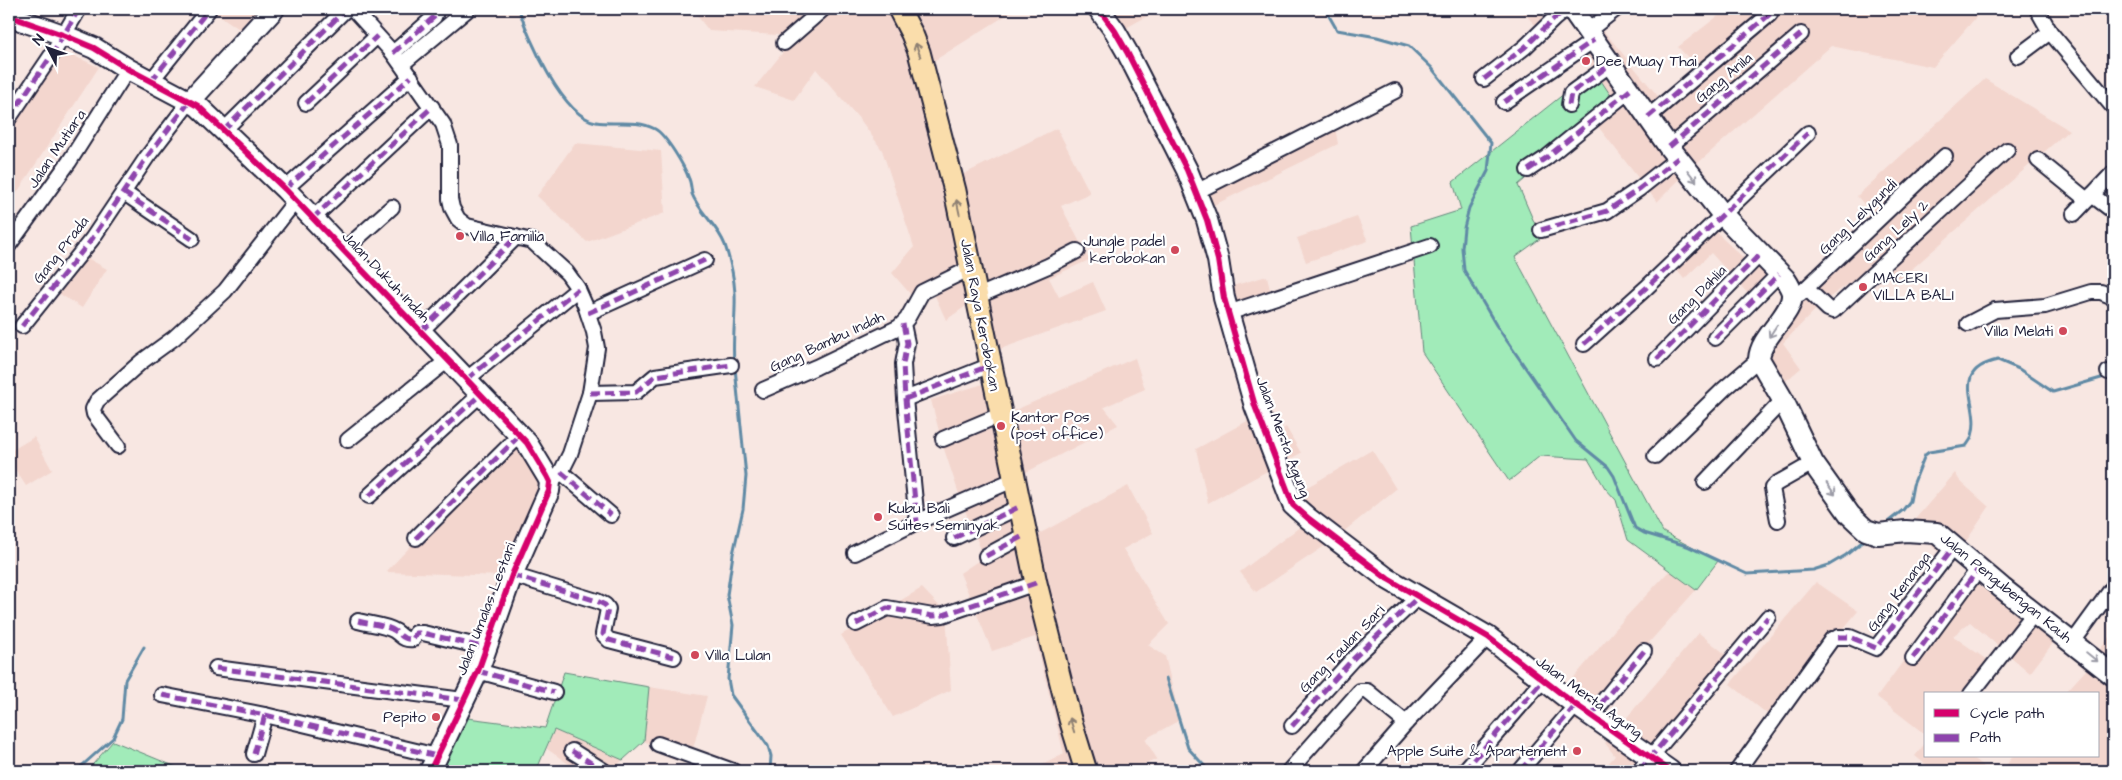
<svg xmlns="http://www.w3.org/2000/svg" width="2122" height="780" font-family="'Architects Daughter',sans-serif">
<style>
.built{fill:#f3d6ce}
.green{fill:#a1ebb9;stroke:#62867a}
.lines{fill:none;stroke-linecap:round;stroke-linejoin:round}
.stream{stroke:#608aa5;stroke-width:3}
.street-casing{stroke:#22223b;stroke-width:18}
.secondary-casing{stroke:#22223b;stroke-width:24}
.primary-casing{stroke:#22223b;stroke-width:25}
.street{stroke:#fff;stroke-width:14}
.secondary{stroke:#fff;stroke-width:20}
.primary{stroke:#faddab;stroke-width:21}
.quiet{stroke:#8e44ad;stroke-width:5;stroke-dasharray:10 5;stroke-linecap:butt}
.cycleway-casing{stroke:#fff;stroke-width:9}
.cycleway{stroke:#d6006c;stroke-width:6}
.oneway{stroke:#8e8073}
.oneway2{stroke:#9c9ca7}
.poi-dot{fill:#d1495b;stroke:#fff;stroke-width:2}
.labels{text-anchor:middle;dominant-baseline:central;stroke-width:4.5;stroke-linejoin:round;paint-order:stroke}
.poi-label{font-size:15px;fill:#22223b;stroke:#fff;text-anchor:start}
.street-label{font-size:15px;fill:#22223b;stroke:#fff}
</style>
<rect width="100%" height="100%" fill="#f8e7e2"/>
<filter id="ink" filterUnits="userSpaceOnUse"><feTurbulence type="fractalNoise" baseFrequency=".02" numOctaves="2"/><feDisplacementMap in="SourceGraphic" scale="10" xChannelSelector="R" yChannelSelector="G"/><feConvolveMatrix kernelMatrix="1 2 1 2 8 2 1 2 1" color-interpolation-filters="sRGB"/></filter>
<g filter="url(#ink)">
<!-- built -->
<g class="built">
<path d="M 214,9 L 267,9 L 251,37 L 213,11 Z"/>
<path d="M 692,9 L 1016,9 L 913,74 L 926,119 L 942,185 L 1057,128 L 1090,193 L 1061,206 L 1089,260 L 1049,278 L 1059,297 L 1093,282 L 1106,311 L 978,357 L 966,306 L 946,320 L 931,287 L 912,296 L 892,273 L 914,247 L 882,150 L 862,122 L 816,69 L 794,100 L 755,87 L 796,36 L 709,31 Z"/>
<path d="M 1119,9 L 1160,9 L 1108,38 L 1099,21 Z"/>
<path d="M 1520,9 L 1548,9 L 1553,18 L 1539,29 Z"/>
<path d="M 1727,9 L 1983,9 L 1933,67 L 1831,46 L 1682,177 L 1657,202 L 1593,120 L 1594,70 L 1578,43 L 1598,24 L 1662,101 L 1699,69 L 1678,47 Z"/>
<path d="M 60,50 L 99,67 L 9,205 L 9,119 Z"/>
<path d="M 1985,79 L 2069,130 L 1895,284 L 1876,264 L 1823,302 L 1783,343 L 1801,368 L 1767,397 L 1745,360 L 1787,299 L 1768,280 L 1751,297 L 1711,253 L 1684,279 L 1672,264 L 1711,222 L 1722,238 L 1747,261 L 1765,243 L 1803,282 L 1874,216 L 1857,196 Z"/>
<path d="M 1334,122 L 1338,144 L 1196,214 L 1189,194 Z"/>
<path d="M 575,143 L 661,151 L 665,213 L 587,242 L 537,196 Z"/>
<path d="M 1357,217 L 1368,241 L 1306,262 L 1297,238 Z"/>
<path d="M 80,254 L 107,269 L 82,308 L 52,289 Z"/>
<path d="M 1267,276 L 1273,304 L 1224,323 L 1215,291 Z"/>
<path d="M 1135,358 L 1145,389 L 1104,407 L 1118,425 L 1003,484 L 1020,544 L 1128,486 L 1153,533 L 1123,549 L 1169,624 L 1148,645 L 1165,656 L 1180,720 L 1145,739 L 1157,759 L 1131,771 L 1030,771 L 1064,754 L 1035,637 L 992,651 L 960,573 L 984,557 L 962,503 L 942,443 L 931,400 L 983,384 L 990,421 Z"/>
<path d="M 1251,419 L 1264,443 L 1286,427 L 1301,453 L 1208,503 L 1196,449 Z"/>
<path d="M 34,437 L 52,470 L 26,486 L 13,466 L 9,469 L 9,452 Z"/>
<path d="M 512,440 L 549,480 L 503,576 L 386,572 Z"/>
<path d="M 1372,450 L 1396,489 L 1332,541 L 1256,592 L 1240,572 L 1301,526 L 1281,502 Z"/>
<path d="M 1955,473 L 1960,481 L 1989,507 L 1951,564 L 1910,525 Z"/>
<path d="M 1670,570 L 1696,590 L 1577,723 L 1552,703 L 1624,619 Z"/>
<path d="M 1966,575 L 2053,643 L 2030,673 L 1970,622 L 1953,636 L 1987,660 L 1961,694 L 1926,694 L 1926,735 L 1877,697 Z"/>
<path d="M 1816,582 L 1858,611 L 1771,717 L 1730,684 Z"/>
<path d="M 922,588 L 946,613 L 951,690 L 893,717 L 841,635 Z"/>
<path d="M 1699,633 L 1729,657 L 1635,771 L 1601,771 L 1615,756 L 1605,743 Z"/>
<path d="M 2109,637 L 2113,642 L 2113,771 L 2002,771 L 2013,756 L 2098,756 L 2098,694 L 2064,694 L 2085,671 Z"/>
<path d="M 649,687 L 707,696 L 689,764 L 644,741 Z"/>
<path d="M 554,730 L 623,760 L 611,771 L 579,771 L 547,749 Z"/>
<path d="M 1926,742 L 1926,756 L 1970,756 L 1989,771 L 1934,771 L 1915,756 Z"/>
</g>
<!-- green -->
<g class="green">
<path d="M 1594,70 L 1615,102 L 1518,185 L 1541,238 L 1515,257 L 1663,532 L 1718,561 L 1696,590 L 1628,540 L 1616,500 L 1605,488 L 1588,459 L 1540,456 L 1509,481 L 1422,352 L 1411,226 L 1461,210 L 1453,182 Z"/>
<path d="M 564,672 L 649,687 L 644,741 L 623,760 L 554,730 L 536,771 L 461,771 L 431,758 L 452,716 L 545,728 Z"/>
<path d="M 113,741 L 186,771 L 87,771 Z"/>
</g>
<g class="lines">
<!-- stream -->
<g class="stream">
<path d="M 519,9 C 528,38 563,117 596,122 C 616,125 636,119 655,129 C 666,135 685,167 689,179 C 691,183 691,189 692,194 C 699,212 718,226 725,245 C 730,260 734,277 735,293 C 736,316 732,339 734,362"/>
<path d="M 1325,9 L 1337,30 L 1377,37 L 1409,46 L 1431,67 L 1491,143 L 1488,171 L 1469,208 L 1464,228 L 1462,248 L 1464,270 L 1496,325 L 1576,441 L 1608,467 L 1614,476 L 1635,528 L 1644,533 L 1687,546 L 1747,574 L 1813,570 L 1829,565 L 1846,555 L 1867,538"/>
<path d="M 735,368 L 746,476 L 743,509 L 733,554 L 727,595 L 733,625 L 728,679 L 731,695 L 768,746 L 771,756 L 770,771"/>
<path d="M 1884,525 L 1903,510 L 1910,501 L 1913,485 L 1925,455 L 1929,452 L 1966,446 C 1968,443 1971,440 1972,436 C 1982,405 1947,371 1998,360 L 2019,369 L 2053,392 L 2108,376"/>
<path d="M 1166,678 L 1188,748 L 1209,771"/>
<path d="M 76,771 L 113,738 L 122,719 L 125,680 L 144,647"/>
</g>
<defs>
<g id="street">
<path d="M 353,9 L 393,53 L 443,124 L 450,145 L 450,199 L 452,208 L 458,219 L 467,226 L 532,241 L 567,273 L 577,287 L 585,305 L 594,332 L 597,348 L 590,393 L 570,454 L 561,472 L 550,482"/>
<path d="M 2037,9 L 2050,32 L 2113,107"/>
<path d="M 1588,31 L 1616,9"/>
<path d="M 784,43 L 823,9"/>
<path d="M 393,53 L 434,17 L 437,9"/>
<path d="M 2018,56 L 2050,32"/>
<path d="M 402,64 L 468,9"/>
<path d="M 1484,79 L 1525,47 L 1555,18 L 1566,9"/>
<path d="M 151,81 L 209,9"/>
<path d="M 1504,102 L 1594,40"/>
<path d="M 306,103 L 377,36"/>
<path d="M 1569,105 L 1571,93 L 1575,90 L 1611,64"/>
<path d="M 1648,117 L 1770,14"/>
<path d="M 9,118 L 53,53 L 79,9"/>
<path d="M 223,131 L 346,9"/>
<path d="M 1669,147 L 1801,34"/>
<path d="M 2038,160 L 2087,200"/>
<path d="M 1528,170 L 1546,158 L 1630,90"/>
<path d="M 285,189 L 411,77"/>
<path d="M 123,192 L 192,239"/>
<path d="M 1196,192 L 1395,91"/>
<path d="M 2092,195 L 2113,211"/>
<path d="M 2074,214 L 2113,173"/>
<path d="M 312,219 L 432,107"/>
<path d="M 1541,230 L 1607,211 L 1639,189 L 1678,158"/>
<path d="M 9,245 L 69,162 L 128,69"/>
<path d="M 343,251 L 392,207"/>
<path d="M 1807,289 L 1828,309 L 1833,311 L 2007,150"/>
<path d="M 1800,294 L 1945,156"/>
<path d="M 976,297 L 1048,266 L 1077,251"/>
<path d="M 588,313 L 705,260"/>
<path d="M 1228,313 L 1430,246"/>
<path d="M 903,324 L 907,343 L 903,364 L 905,399 L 917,522"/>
<path d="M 1968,324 L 1995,310 L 2045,306 L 2091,292 L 2101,292 L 2113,297"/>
<path d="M 22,326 L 92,239 L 147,157 L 190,101"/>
<path d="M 421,331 L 516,237"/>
<path d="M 1715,338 L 1779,274"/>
<path d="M 1584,344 L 1646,288 L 1808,133"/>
<path d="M 1657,359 L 1760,254"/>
<path d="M 2108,372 L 2113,372"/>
<path d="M 467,379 L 578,289"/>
<path d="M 763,390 L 816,367 L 899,327 L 907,319 L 922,292 L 971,268"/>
<path d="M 590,393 L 636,392 L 655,376 L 731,365"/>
<path d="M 905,399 L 991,365"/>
<path d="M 943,439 L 1000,415"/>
<path d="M 348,440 L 449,359"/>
<path d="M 118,446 L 94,414 L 93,409 L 97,401 L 141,362 L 174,338 L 225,291 L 296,200"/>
<path d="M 1655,456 L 1725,388 L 1759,359"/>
<path d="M 561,472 L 611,515"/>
<path d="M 1705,482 L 1783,400"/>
<path d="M 369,496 L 481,394"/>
<path d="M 1778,520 L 1772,488 L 1776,484 L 1813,463"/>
<path d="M 416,538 L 520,435"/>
<path d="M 954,538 L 1019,507"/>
<path d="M 855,553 L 917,522 L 1013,480"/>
<path d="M 986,556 L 1025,535"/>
<path d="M 512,575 L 597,601 L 605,605 L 608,609 L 603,634 L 609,640 L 674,657"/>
<path d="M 358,621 C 369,624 386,625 395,631 C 403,636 402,640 413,639 L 416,633 L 423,633 L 486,648"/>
<path d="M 856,624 L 887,608 L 933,616 L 943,615 L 1036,583"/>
<path d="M 1838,637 L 1850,637 L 1876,648 L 1954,546"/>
<path d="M 2073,642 L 2113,587"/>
<path d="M 1913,658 L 1979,568"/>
<path d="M 216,668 L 463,700"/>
<path d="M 478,671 L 554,692"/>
<path d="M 1971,694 L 2035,612"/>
<path d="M 162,695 L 265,715 L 437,756"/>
<path d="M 1591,716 L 1644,651"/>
<path d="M 1292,726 L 1352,660 L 1418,597"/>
<path d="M 658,744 L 733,771"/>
<path d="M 572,751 L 604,771"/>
<path d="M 254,754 L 265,715"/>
<path d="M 1289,771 L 1360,691 L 1367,691 L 1406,723"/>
<path d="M 1364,771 L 1406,723 L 1488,637"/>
<path d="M 1464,771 L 1543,680"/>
<path d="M 1520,771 L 1576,705"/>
<path d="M 1639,771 L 1768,617"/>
<path d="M 1737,771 L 1832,639"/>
</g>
<g id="secondary">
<path d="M 1099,9 L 1115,31 L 1127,52 L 1187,170 L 1207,220 L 1218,260 L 1224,298 L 1255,406 L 1293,505 L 1309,519 L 1388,579 L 1488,637 L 1576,705 L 1670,771"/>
<path d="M 1572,9 L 1669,147 L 1723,215 L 1785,279 C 1787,282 1791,288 1792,293 C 1794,314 1760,336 1759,359 L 1783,400 L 1813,463 L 1850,515 L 1866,530 L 1878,534 L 1906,531 L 1937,533 L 2002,588 L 2113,675"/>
<path d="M 9,16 L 63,35 L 94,48 L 128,69 L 198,106 L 285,189 L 527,443 L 547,476 L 550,482 L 549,491 L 512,575 L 478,671 L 430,771"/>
<path d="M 190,101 L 274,9"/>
</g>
<path id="primary" d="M 899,9 L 912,34 L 919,52 L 955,191 L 1036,583 L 1070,719 L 1086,771"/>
</defs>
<!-- street casing -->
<use href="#street" class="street-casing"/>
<!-- secondary casing -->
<use href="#secondary" class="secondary-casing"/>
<!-- primary casing -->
<use href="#primary" class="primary-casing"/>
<!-- street -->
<use href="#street" class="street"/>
<!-- secondary -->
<use href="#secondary" class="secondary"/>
<!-- primary -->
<use href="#primary" class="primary"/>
<!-- quiet -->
<g class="quiet">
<path d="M 393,53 L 434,17 L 437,9"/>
<path d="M 1484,79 L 1525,47 L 1555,18 L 1566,9"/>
<path d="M 151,81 L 209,9"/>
<path d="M 1504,102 L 1594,40"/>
<path d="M 306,103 L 377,36"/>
<path d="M 1569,105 L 1571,93 L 1575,90 L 1611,64"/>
<path d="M 1648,117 L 1770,14"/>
<path d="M 9,118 L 53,53 L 79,9"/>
<path d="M 223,131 L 346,9"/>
<path d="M 1669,147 L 1801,34"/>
<path d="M 1528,170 L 1546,158 L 1630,90"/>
<path d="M 285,189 L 411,77"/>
<path d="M 123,192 L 192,239"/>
<path d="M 312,219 L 432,107"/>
<path d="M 1541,230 L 1607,211 L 1639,189 L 1678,158"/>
<path d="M 588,313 L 705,260"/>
<path d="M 903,324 L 907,343 L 903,364 L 905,399 L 917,522"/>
<path d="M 22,326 L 92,239 L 147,157 L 190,101"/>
<path d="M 421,331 L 516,237"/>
<path d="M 1715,338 L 1779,274"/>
<path d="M 1584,344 L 1646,288 L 1808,133"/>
<path d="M 1657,359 L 1760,254"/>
<path d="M 467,379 L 578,289"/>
<path d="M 590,393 L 636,392 L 655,376 L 731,365"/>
<path d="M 905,399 L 991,365"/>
<path d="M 561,472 L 611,515"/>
<path d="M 369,496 L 481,394"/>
<path d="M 416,538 L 520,435"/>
<path d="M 954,538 L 1019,507"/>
<path d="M 986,556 L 1025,535"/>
<path d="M 512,575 L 597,601 L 605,605 L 608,609 L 603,634 L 609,640 L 674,657"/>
<path d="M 358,621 C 369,624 386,625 395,631 C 403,636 402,640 413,639 L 416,633 L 423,633 L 486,648"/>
<path d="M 856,624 L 887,608 L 933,616 L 943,615 L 1036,583"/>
<path d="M 1838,637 L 1850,637 L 1876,648 L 1954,546"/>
<path d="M 1913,658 L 1979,568"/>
<path d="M 216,668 L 463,700"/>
<path d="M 478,671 L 554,692"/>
<path d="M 162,695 L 265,715 L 437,756"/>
<path d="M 1591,716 L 1644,651"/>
<path d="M 1292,726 L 1352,660 L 1418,597"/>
<path d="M 572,751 L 604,771"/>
<path d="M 254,754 L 265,715"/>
<path d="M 1464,771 L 1543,680"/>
<path d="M 1520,771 L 1576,705"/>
<path d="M 1639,771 L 1768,617"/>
</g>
<defs>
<g id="cycleway">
<path d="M 1099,9 L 1115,31 L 1127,52 L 1187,170 L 1207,220 L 1218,260 L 1224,298 L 1255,406 L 1293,505 L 1309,519 L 1388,579 L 1488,637 L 1576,705 L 1670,771"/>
<path d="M 9,16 L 63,35 L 94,48 L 128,69 L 198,106 L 285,189 L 527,443 L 547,476 L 550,482 L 549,491 L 512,575 L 478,671 L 430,771"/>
</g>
</defs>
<!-- cycleway casing -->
<use href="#cycleway" class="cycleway-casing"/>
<!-- cycleway -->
<use href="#cycleway" class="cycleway"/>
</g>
<!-- one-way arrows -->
<defs><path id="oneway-shaft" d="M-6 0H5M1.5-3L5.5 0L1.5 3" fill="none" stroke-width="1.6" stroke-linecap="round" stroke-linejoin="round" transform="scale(1.25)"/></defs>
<g class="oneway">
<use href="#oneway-shaft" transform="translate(918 50) rotate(-109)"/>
<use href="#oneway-shaft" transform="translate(958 207) rotate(-102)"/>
<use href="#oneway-shaft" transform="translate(1072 725) rotate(-107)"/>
</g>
<g class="oneway2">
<use href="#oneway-shaft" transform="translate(1692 176) rotate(52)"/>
<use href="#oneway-shaft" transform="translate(1773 331) rotate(123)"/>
<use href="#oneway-shaft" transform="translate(1831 489) rotate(54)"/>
<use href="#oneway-shaft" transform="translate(2092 657) rotate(39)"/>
</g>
</g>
<!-- markers -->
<g class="poi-dot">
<circle cx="1586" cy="61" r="5"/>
<circle cx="460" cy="236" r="5"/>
<circle cx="1175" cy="250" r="5"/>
<circle cx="1863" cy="287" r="5"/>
<circle cx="2063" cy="331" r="5"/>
<circle cx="1001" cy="426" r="5"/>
<circle cx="878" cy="517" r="5"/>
<circle cx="695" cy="655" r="5"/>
<circle cx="436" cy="717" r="5"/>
<circle cx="1577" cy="751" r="5"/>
</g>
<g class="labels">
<!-- poi labels -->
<g class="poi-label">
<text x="1596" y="61">Dee Muay Thai</text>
<text x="470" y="236">Villa Familia</text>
<text x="1165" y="241" text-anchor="end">Jungle padel<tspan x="1165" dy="17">kerobokan</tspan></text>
<text x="1873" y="278">MACERI<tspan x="1873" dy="17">VILLA BALI</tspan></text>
<text x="2053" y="331" text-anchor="end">Villa Melati</text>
<text x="1011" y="417">Kantor Pos<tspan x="1011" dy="17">(post office)</tspan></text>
<text x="888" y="508">Kubu Bali<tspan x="888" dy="17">Suites Seminyak</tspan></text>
<text x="705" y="655">Villa Lulan</text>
<text x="426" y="717" text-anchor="end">Pepito</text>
<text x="1567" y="751" text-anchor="end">Apple Suite &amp; Apartement</text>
</g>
<!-- street labels -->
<g class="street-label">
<text transform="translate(1724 78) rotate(-40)">Gang Anila</text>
<text transform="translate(57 149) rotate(-56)">Jalan Mutiara</text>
<text transform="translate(1858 217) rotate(-44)">Gang Lelygundi</text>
<text transform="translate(1896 231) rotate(-43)">Gang Lely 2</text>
<text transform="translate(61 250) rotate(-52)">Gang Prada</text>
<text transform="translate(386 277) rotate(46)">Jalan Dukuh Indah</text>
<text transform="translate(1697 295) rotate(-45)">Gang Dahlia</text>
<text transform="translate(980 315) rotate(79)">Jalan Raya Kerobokan</text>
<text transform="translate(827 342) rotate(-25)">Gang Bambu Indah</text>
<text transform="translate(1283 437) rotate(69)">Jalan Merta Agung</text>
<text transform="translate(2006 588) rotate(39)">Jalan Pengubengan Kauh</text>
<text transform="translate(1899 592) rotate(-53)">Gang Kenanga</text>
<text transform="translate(486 609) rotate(-69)">Jalan Umalas Lestari</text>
<text transform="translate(1342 649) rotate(-46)">Gang Taulan Sari</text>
<text transform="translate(1589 697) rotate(36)">Jalan Merta Agung</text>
</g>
</g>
<!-- margin -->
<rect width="2122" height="780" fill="none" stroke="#fff" stroke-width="30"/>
<rect x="15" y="15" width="2092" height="750" fill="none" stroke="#22223b" stroke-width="2" filter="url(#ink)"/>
<!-- legend -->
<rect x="1924" y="692" width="175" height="65" fill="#ffffff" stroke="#a7a7b1"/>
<rect x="1934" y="709" width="25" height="8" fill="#d6006c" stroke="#a7a7b1"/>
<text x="1970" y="718" font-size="15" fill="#22223b">Cycle path</text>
<rect x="1934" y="734" width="25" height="8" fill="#8e44ad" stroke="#a7a7b1"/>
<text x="1970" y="742" font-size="15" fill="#22223b">Path</text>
<!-- north arrow -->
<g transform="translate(48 48) rotate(311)" stroke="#ffffff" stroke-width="4" paint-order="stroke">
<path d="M0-4L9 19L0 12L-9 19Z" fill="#22223b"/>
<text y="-8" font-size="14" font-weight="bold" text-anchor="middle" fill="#22223b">N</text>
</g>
</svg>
